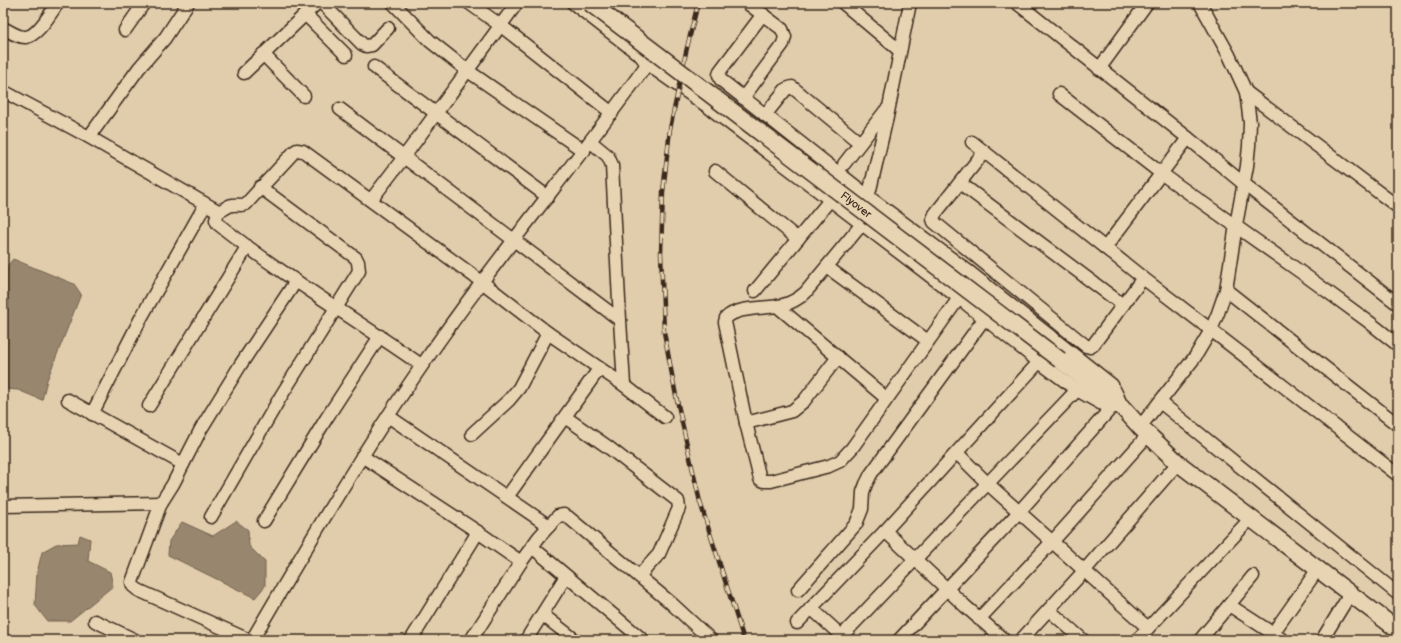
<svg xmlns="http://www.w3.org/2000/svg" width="1401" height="643" font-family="'Balsamiq Sans',sans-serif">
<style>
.water{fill:#99866e;stroke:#73614e}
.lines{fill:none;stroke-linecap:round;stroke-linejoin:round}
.minor-casing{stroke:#3b2a1e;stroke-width:15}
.major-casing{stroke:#3b2a1e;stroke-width:19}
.minor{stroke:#e8d4b2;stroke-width:12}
.major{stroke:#e8d4b2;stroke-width:16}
.rail-casing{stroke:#3b2a1e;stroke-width:4.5}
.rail{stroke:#e8d4b2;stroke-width:3;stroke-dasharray:9;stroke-linecap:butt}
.major-bridge-casing{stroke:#3b2a1e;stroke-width:19;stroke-linecap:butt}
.major-bridge{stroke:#e8d4b2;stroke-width:16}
.labels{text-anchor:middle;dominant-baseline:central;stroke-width:3;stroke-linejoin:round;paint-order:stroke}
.street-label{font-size:11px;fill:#3b2a1e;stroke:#e8d4b2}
</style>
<rect width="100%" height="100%" fill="#e1cdac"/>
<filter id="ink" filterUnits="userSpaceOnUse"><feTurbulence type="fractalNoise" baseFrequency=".025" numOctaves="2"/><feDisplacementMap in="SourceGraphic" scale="8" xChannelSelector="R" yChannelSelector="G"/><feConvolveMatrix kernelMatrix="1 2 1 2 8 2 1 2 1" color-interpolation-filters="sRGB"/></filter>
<g filter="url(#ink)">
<!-- water -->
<g class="water">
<path d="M 13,259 L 74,284 L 81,294 L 47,380 L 42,400 L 18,390 L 3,389 L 3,271 Z"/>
<path d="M 236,521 L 248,530 L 249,546 L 265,562 L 265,586 L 255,598 L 168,555 L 169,541 L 182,522 L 213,536 Z"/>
<path d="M 80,535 L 90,539 L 88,561 L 110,572 L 113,586 L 70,621 L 47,621 L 35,605 L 37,573 L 42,552 L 56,544 L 78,543 Z"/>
</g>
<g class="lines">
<defs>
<g id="minor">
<path d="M 322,3 L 362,44 L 366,46 L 372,45 L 388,28"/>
<path d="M 393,3 L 430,41 L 468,71 L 584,151"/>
<path d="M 469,3 L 500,25 L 612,113"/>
<path d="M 843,3 L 900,51"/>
<path d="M 910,3 L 887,117 L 862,224 L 805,293 C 798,299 791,303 783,305 C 767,309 738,306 726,318 L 725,322 L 746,423 L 760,479 L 764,481 L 771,481 L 829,466 L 840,461 L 852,448 L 959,298"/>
<path d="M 1017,3 L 1188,138 L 1244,184 L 1398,304"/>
<path d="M 305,14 L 346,55"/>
<path d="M 3,28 C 9,31 19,38 26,37 C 38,36 51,12 58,3"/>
<path d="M 125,30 L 144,3"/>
<path d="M 263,54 L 304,96"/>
<path d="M 646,63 L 707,106 L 959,298 L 1039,362 L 1077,390 L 1100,403 L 1112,407 L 1122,407 L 1117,395 L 1112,385 L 968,271 L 869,197 L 721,80 L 719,75 L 720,71 L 763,14"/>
<path d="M 374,67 L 548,197"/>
<path d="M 1099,69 L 1147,3"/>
<path d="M 244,73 L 317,3"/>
<path d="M 3,91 L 89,137 L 218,211 C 224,211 227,205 233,205 C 238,204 240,206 246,204 L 294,152 L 297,150 L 303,151 L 482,282 L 548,333 L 624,385 L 665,417"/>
<path d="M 1246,92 L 1398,207"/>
<path d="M 1059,94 L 1162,174 L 1302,273 L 1369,322 L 1398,345"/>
<path d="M 743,98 L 783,44 L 785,37 L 782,29 L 747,3"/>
<path d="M 340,109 L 620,320"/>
<path d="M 765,115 L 786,89 L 792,87 L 860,143"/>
<path d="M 89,137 L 139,68 L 165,38 L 188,3"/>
<path d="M 591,142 L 608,156 L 612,165 L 620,320 L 624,385"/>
<path d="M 972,142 L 1143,278 L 1211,330 L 1398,475"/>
<path d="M 984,152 L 935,214 L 933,219 L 934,222 L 1086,346 L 1090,347 L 1093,345 L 1143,278"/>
<path d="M 844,164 L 886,110"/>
<path d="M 715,171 L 798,239"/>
<path d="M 960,183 L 1123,305"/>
<path d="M 371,200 L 404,157 L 517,3"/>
<path d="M 218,211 L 216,220 L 218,224 C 283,276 354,318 421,365"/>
<path d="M 1105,248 L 1188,138"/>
<path d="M 827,267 L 928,341"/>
<path d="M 1226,290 L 1398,425"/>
<path d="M 755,291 L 830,200"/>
<path d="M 777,306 L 886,398"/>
<path d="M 68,400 L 183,464"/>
<path d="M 1160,402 L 1398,594"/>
<path d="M 149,406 L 247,247"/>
<path d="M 92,414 L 141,318 L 205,205"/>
<path d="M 388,416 L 549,526"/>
<path d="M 565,417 L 608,447 L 678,501 L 679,508 L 659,554 L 639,576"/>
<path d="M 746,423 L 792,411 L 804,401 L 838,357"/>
<path d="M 1140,427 L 1195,357 L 1211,330 L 1218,313 L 1226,290 L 1236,225 L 1247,166 L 1249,146 L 1250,123 L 1246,92 L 1229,55 L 1200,3"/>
<path d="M 472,434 L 509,400 L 519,388 L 548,333"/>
<path d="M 957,453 L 987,483 L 1148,628"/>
<path d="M 362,456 L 478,532 L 521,562"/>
<path d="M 507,497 L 599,369"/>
<path d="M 3,506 L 161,503"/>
<path d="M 211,517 L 281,396 L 359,271 L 358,262 L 356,258 L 260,187"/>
<path d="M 264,521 L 326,419 L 380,336"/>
<path d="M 885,531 L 965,606 L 1004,640"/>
<path d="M 532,547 L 643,640"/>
<path d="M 798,590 L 856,524 L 862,509 L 863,492 L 866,484 L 871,474 L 984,319"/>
<path d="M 1229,605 L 1283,640"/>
<path d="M 811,608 L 846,640"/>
<path d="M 1049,610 L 1083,640"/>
<path d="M 543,615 L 575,640"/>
<path d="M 979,619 L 1052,542 L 1148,435"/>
<path d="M 95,621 L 135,640"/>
<path d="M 797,623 L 885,531 L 1039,362"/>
<path d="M 1273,633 L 1318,569"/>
<path d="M 249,640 L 138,590 L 133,586 L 132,582 L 161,503 L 173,484 L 201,429 L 241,364 L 296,281"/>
<path d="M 252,640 C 306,548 360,455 421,367 C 491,264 572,169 645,67 L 646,63 L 641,56 L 573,3"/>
<path d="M 411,640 L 478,532"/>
<path d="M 471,640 L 521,562 L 539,537 L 558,516 L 564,515 L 568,517 L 671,603 L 711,640"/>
<path d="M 526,640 L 566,576"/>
<path d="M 838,640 L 1077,390"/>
<path d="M 899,640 L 1019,512 L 1112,407"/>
<path d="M 1021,640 L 1084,571 L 1178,463"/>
<path d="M 1137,640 L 1251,518"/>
<path d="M 1200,640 L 1253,576"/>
<path d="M 1322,640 L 1350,594"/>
</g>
<path id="major" d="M 1060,360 L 1122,407 L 1140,427 L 1178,463 L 1398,630"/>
</defs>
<!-- minor casing -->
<use href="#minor" class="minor-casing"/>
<!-- major casing -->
<use href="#major" class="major-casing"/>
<!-- minor -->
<use href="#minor" class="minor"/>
<!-- major -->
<use href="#major" class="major"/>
<defs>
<path id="rail" d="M 698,3 L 686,52 L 670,129 L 663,192 L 661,253 L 664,332 L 676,396 L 700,502 L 744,640"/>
</defs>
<!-- rail casing -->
<use href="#rail" class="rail-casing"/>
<!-- rail -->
<use href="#rail" class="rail"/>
<defs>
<path id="major-bridge" d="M 590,3 L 1060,360"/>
</defs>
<!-- major-bridge casing -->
<use href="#major-bridge" class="major-bridge-casing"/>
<!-- major-bridge -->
<use href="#major-bridge" class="major-bridge"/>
</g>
</g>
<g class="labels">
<!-- street labels -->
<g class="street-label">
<text transform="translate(856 205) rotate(37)">Flyover</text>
</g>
</g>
<!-- margin -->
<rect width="1401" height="643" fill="none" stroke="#e8d4b2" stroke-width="16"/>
<rect x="8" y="8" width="1385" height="627" fill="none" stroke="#3b2a1e" stroke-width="1.5" filter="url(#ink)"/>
</svg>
